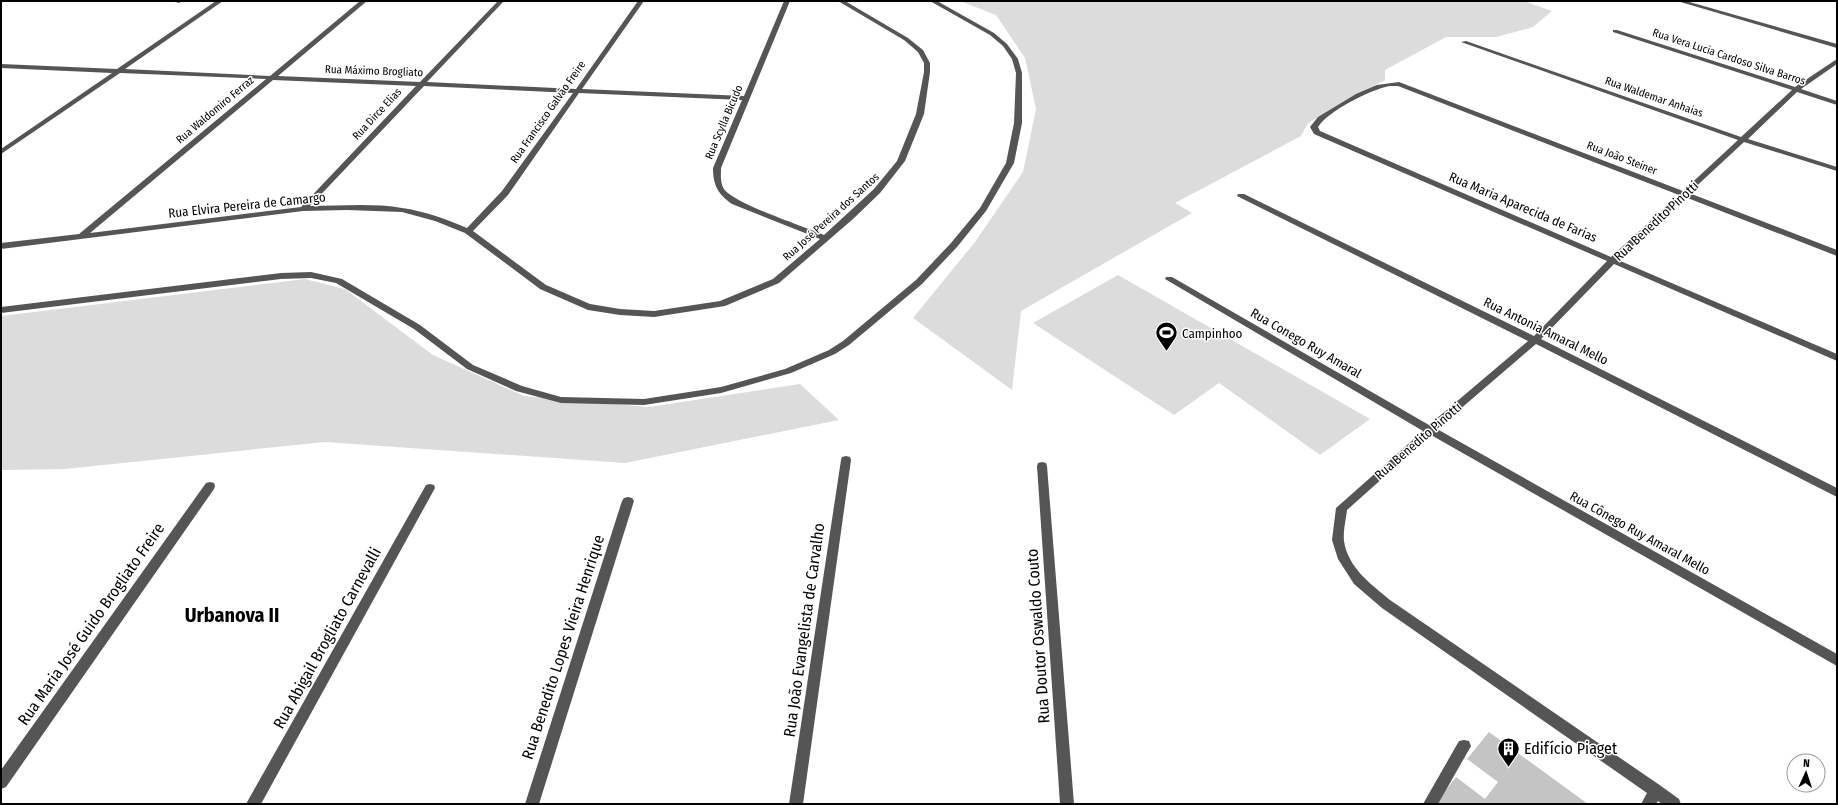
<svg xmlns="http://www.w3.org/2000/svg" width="1838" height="805" font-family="'Fira Sans Condensed',sans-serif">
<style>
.green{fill:#dcdcdc}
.building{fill:#c4c4c4}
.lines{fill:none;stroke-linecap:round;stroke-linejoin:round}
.minor{fill:#555;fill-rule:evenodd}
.labels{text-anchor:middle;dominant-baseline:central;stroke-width:3;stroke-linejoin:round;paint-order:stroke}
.far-street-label{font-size:11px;fill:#000;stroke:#fff}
.street-label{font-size:13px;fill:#000;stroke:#fff}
.poi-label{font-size:13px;fill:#000;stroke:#fff;text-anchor:start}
.near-street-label{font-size:16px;fill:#000;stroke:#fff}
.near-poi-label{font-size:16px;fill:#000;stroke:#fff;text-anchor:start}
.near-district-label{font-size:20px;font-weight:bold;fill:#000;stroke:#fff}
</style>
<rect width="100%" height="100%" fill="#fff"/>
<!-- green -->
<g class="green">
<path d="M 960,1 L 1524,1 L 1552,11 L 1533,27 L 1496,37 L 1446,37 L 1385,70 L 1385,80 L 1308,123 L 1301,136 L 1175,203 L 1192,213 L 1021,311 L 1012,390 L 913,318 L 975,242 L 1023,172 L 1036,109 L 1025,58 L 996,15 Z"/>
<path d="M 1118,275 L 1370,419 L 1320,455 L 1219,383 L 1174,415 L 1033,323 Z"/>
<path d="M 305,279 L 345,289 L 433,355 L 524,396 L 649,407 L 800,384 L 839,420 L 625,463 L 325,442 L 65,469 L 1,470 L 1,316 Z"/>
</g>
<!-- building -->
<path class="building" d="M 1489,732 L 1588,804 L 1440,804 L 1437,801 L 1456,777 L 1485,799 L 1498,782 L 1467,759 Z"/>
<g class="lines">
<!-- minor -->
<g class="minor">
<path d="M 172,1 L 182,1 L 179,3 Z"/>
<path d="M 216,1 L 223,1 L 125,69 L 270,76 L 360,1 L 367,1 L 278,76 L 420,82 L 498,1 L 504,1 L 427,82 L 576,89 L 638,1 L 644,1 L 582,89 L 744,96 L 784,1 L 790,1 L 721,168 C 721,175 720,183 724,189 C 733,203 805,227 824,235 L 874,189 L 897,161 L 916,114 L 924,72 L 924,63 L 918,52 L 904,40 L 838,1 L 845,1 L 908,38 L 923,50 L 930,63 L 930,72 L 924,114 L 905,161 L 880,193 L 853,219 L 779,283 L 725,306 L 654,317 L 620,315 L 588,310 L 540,289 L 465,233 L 435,221 L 402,212 L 347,210 L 303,211 L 1,249 L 1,243 L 79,234 L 266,79 L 120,73 L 1,154 L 1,149 L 112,73 L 1,68 L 1,64 L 117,69 ZM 273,80 L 416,86 L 301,207 L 90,233 ZM 424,86 L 573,93 L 502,191 L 467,228 C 446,219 424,211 402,208 C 374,203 339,206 310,206 ZM 579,93 L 742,100 L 713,168 C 713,185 718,194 732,204 L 820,239 L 773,279 L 720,301 L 654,311 L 620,309 L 590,304 L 546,285 L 473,231 L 508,195 Z"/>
<path d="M 930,1 L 937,1 L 994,33 L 1007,44 L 1018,59 L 1022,73 L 1022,123 L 1014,163 L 986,211 L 957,247 L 922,284 L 849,345 L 835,354 L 791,373 L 721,393 L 644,405 L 561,403 L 516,391 L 467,369 L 414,329 L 336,283 L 311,278 L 281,279 L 1,313 L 1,307 L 281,273 L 311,272 L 342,279 L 420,325 L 473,365 L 522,386 L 561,397 L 644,399 L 721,387 L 785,369 L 829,350 L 843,341 L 916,280 L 951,243 L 980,208 L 1006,163 L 1014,123 L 1016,73 L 1012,59 L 1003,46 L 990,35 Z"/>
<path d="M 1677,1 L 1686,1 L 1837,44 L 1837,48 Z"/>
<path d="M 1613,30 L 1617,30 L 1795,87 L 1837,59 L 1837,64 L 1801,89 L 1837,101 L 1837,105 L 1797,92 L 1748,139 L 1837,167 L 1837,171 L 1744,142 L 1689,193 L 1837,250 L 1837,256 L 1685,197 L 1618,260 L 1837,354 L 1837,361 L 1614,264 L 1541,339 L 1837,488 L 1837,497 L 1536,344 L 1437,429 L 1837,654 L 1837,666 L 1431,435 L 1347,510 C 1346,519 1343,531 1344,541 C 1348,568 1371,584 1390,600 L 1661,786 L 1679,799 L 1681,804 L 1662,804 L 1658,801 L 1656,804 L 1641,804 L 1647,793 L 1382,608 L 1354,584 L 1338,559 L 1332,540 L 1336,508 L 1423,431 L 1165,279 L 1166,277 L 1172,277 L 1429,425 L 1528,341 L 1237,196 L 1238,194 L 1244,194 L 1534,336 L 1607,261 L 1314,134 L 1310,127 L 1318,117 L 1356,94 L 1377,85 L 1399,82 L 1683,191 L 1738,140 L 1461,42 L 1466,41 L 1741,137 L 1792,90 L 1613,32 ZM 1389,86 L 1398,86 L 1679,195 L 1611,257 L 1320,131 L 1318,127 C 1328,111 1370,90 1389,86 Z"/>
<path d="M 846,456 L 850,457 L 851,460 L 803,804 L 789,804 L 841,460 L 842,457 Z"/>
<path d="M 1042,462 L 1046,463 L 1047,466 L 1074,804 L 1060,804 L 1037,466 L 1038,463 Z"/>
<path d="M 210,482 L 214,483 L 215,486 L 214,489 L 6,787 L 1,789 L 1,770 L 206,483 Z"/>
<path d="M 430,484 L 434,485 L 435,488 L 261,804 L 246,804 L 426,485 Z"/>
<path d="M 628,497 L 632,498 L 634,501 L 539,804 L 525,804 L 622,501 L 624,498 Z"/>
<path d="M 1464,740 L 1469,741 L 1471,746 L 1438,804 L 1423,804 L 1459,741 Z"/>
</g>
</g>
<!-- icons -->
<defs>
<symbol id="stadium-pin" viewBox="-11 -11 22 30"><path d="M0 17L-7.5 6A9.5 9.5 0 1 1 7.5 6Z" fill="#000" stroke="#fff"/><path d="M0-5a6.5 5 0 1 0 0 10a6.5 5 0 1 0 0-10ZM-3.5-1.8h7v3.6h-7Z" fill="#fff"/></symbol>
<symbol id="building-pin" viewBox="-11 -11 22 30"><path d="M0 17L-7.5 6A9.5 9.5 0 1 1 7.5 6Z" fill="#000" stroke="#fff"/><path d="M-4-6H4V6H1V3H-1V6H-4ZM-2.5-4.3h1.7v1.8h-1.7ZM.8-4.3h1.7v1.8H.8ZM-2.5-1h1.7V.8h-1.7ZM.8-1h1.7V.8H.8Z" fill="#fff"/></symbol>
</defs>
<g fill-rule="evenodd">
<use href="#stadium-pin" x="1154" y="320" width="25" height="34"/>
<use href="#building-pin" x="1496" y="736" width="25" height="34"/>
</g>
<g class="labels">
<!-- far-street labels -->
<g class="far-street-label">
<text transform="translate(1729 57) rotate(18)">Rua Vera Lucia Cardoso Silva Barros</text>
<text transform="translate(374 71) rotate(2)">Rua Máximo Brogliato</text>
<text transform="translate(1654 97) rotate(19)">Rua Waldemar Anhaias</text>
<text transform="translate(215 110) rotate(-40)">Rua Waldomiro Ferraz</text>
<text transform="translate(548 112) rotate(-55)">Rua Francisco Galvão Freire</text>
<text transform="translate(377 114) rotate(-47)">Rua Dirce Elias</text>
<text transform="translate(724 122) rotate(-67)">Rua Scylla Bicudo</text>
<text transform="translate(1622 158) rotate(21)">Rua João Steiner</text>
<text transform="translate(831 217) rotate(-42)">Rua José Pereira dos Santos</text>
</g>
<!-- street labels -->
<g class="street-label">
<text transform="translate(247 205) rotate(-6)">Rua Elvira Pereira de Camargo</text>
<text transform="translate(1523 207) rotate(23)">Rua Maria Aparecida de Farias</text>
<text transform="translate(1656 221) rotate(-43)">Rua Benedito Pinotti</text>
<text transform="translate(1546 331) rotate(26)">Rua Antonia Amaral Mello</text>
<text transform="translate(1306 343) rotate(30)">Rua Conego Ruy Amaral</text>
<text transform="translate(1418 441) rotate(-41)">Rua Benedito Pinotti</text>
<text transform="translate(1640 533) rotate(29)">Rua Cônego Ruy Amaral Mello</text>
</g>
<!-- poi labels -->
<g class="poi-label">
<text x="1182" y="333">Campinhoo</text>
</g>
<!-- near-street labels -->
<g class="near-street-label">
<text transform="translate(91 624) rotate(-55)">Rua Maria José Guido Brogliato Freire</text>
<text transform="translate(804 630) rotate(-82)">Rua João Evangelista de Carvalho</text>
<text transform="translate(1038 636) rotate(-94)">Rua Doutor Oswaldo Couto</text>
<text transform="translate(327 638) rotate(-61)">Rua Abigail Brogliato Carnevalli</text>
<text transform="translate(563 647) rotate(-72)">Rua Benedito Lopes Vieira Henrique</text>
</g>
<!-- near-poi labels -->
<g class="near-poi-label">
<text x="1524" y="748">Edifício Piaget</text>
</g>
<!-- near-district labels -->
<g class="near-district-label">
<text x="232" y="615">Urbanova II</text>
</g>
</g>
<!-- border -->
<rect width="1838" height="805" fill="none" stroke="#000000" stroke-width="4"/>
<!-- north arrow -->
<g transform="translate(1806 773) rotate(3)"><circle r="19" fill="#ffffff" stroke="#999999"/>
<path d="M0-3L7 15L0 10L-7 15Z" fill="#000000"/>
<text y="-6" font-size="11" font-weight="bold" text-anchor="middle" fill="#000000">N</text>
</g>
</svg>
